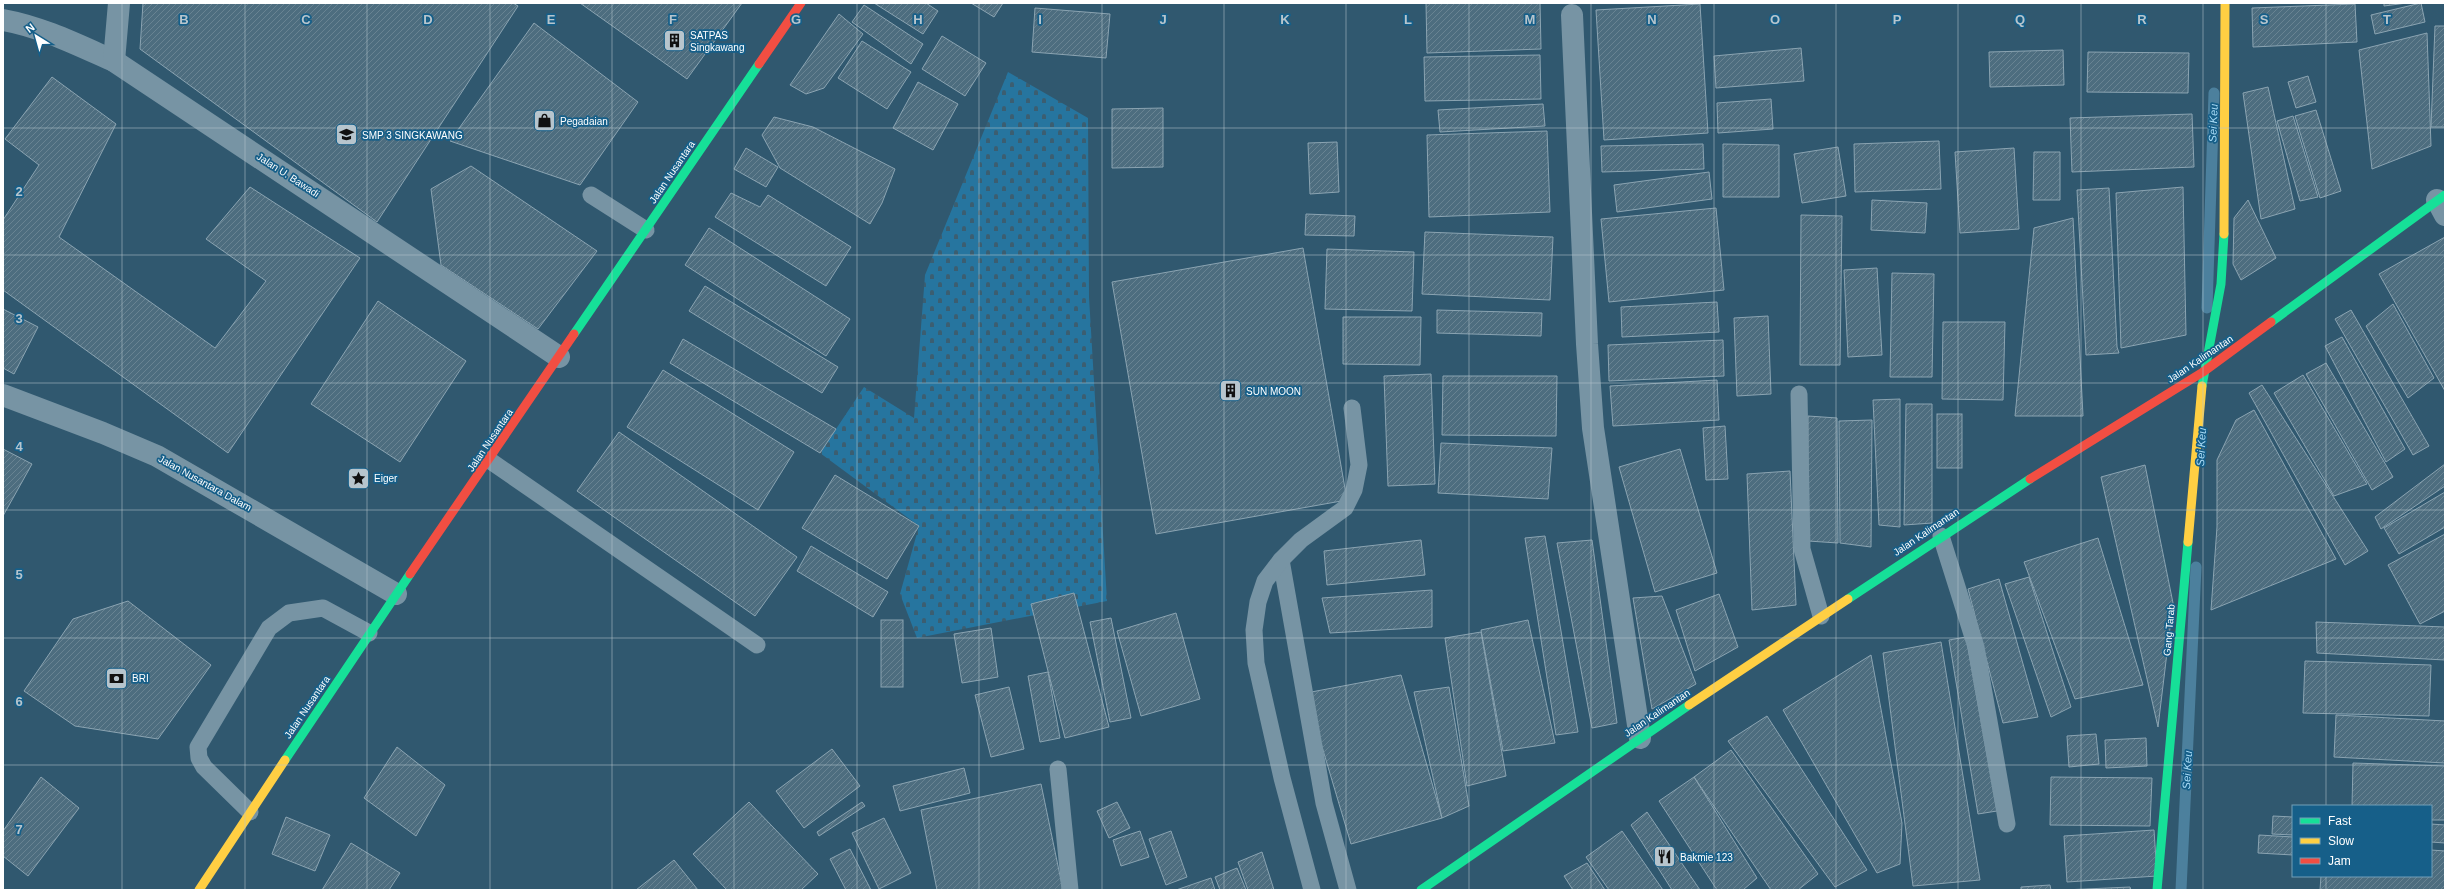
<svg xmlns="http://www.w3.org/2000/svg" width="2448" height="893" font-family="Helvetica,sans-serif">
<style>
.cemetery{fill:url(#cemetery-stones)}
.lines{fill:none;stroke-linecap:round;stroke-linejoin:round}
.stream{stroke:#4c809d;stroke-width:11}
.building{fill:url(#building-hatch);stroke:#8ba4b2}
.lane{stroke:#7794a4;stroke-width:17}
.street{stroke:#7794a4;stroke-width:22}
.fast{stroke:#16e098;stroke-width:9}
.slow{stroke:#ffcf43;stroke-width:9}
.jam{stroke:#f24e42;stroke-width:9}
.grid{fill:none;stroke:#b7c5cd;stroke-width:1;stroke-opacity:0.55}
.labels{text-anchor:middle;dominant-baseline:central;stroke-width:3.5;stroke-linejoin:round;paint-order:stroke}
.poi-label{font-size:10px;fill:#fff;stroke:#165f89;text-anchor:start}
.street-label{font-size:10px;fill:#fff;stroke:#165f89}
.water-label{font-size:11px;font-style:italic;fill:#a9dbf6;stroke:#165f89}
.grid-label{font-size:13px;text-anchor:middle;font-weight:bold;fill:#b7c5cd;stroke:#165f89;stroke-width:3.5;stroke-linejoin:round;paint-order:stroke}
</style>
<defs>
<pattern id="cemetery-stones" width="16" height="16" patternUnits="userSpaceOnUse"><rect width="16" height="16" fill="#26759f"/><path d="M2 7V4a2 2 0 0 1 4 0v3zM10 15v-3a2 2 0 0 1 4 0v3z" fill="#3b5e71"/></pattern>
<pattern id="building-hatch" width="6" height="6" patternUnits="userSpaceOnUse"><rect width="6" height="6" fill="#4d6d7f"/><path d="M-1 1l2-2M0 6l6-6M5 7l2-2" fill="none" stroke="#688392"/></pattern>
</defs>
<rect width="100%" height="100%" fill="#30586f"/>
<!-- cemetery -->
<path class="cemetery" d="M 1008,72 L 1088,118 L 1089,297 L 1107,601 L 917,638 L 900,594 L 919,526 L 820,453 L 864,387 L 914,418 L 925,275 Z"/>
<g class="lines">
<!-- stream -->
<g class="stream">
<path d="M 2207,308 L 2214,93"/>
<path d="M 2181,890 L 2196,567"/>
</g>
</g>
<!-- building -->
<g class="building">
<path d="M 143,3 L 513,3 L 518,6 L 377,222 L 140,49 Z"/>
<path d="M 580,3 L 742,3 L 687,79 Z"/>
<path d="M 874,3 L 926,3 L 938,11 L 923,34 Z"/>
<path d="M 971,3 L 1003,3 L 994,17 Z"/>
<path d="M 1426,3 L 1540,3 L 1541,49 L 1427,53 Z"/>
<path d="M 2384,3 L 2407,3 L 2384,6 Z"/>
<path d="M 2421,3 L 2425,22 L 2375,34 L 2371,15 Z"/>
<path d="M 1700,4 L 1708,133 L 1604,140 L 1596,10 Z"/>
<path d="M 2355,4 L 2357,42 L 2253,47 L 2252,8 Z"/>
<path d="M 864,5 L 923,44 L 911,64 L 852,22 Z"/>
<path d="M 1035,8 L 1110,14 L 1106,58 L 1032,52 Z"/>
<path d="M 839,14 L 863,34 L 824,88 L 806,94 L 790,85 Z"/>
<path d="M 534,23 L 638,102 L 580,185 L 450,141 Z"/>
<path d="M 2435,26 L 2445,26 L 2445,127 L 2431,127 Z"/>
<path d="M 2427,33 L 2431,146 L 2372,169 L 2359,50 Z"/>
<path d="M 942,36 L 986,63 L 965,96 L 922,69 Z"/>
<path d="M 862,41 L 911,72 L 887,109 L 838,78 Z"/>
<path d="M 1801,48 L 1804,81 L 1716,88 L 1714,56 Z"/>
<path d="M 2063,50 L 2064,85 L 1990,87 L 1989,52 Z"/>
<path d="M 2088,52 L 2189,53 L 2188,93 L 2087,92 Z"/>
<path d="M 1540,55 L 1541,99 L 1425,101 L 1424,57 Z"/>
<path d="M 2308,76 L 2316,102 L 2296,108 L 2288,82 Z"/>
<path d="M 52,77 L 116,124 L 59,237 L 215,348 L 266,281 L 206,239 L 250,187 L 360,258 L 228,453 L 3,290 L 3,220 L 39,165 L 5,139 Z"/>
<path d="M 918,82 L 958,104 L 933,150 L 893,128 Z"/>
<path d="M 2268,87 L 2295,209 L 2261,219 L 2243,93 Z"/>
<path d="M 1771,99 L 1773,129 L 1718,133 L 1717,103 Z"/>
<path d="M 1543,104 L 1545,126 L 1440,132 L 1438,110 Z"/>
<path d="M 1163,108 L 1163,167 L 1112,168 L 1112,109 Z"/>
<path d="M 2316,110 L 2341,191 L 2320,198 L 2295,116 Z"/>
<path d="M 2192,114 L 2194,167 L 2072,172 L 2070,118 Z"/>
<path d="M 2293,116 L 2318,197 L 2300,201 L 2277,121 Z"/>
<path d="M 774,117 L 813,127 L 895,169 L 882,203 L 870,224 L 780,168 L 762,135 Z"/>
<path d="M 1547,131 L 1550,212 L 1429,217 L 1427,135 Z"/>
<path d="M 1939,141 L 1941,189 L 1855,192 L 1854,144 Z"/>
<path d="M 1337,142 L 1339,192 L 1310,194 L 1308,143 Z"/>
<path d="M 1703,144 L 1704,169 L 1602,172 L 1601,146 Z"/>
<path d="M 1723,144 L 1779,145 L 1779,197 L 1723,197 Z"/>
<path d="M 1838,147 L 1846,196 L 1802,203 L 1794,154 Z"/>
<path d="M 746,148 L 778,167 L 766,187 L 734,169 Z"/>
<path d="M 2014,148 L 2019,229 L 1960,233 L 1955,152 Z"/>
<path d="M 2034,152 L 2060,152 L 2060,200 L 2033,200 Z"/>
<path d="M 471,166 L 597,251 L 538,329 L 441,265 L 431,189 Z"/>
<path d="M 1709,172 L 1712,199 L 1617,212 L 1614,185 Z"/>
<path d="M 2183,187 L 2186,335 L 2121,348 L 2116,193 Z"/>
<path d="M 2109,188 L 2117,347 L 2119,353 L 2086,355 L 2077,190 Z"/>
<path d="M 731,193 L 760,207 L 768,195 L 851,247 L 826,286 L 715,217 Z"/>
<path d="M 1872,200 L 1927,203 L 1925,233 L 1871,230 Z"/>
<path d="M 2248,200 L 2276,258 L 2241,280 L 2233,264 L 2234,218 Z"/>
<path d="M 1716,208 L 1724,290 L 1609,302 L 1601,219 Z"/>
<path d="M 1306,214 L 1355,216 L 1354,236 L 1305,235 Z"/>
<path d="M 1801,215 L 1842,216 L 1840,365 L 1800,365 Z"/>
<path d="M 2073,218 L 2083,416 L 2015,416 L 2034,228 Z"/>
<path d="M 709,228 L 850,319 L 826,356 L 685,265 Z"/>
<path d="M 1425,232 L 1553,237 L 1550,300 L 1422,294 Z"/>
<path d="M 2445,237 L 2445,391 L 2379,274 Z"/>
<path d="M 1303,248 L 1347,500 L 1156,534 L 1112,282 Z"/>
<path d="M 1327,249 L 1414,252 L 1412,311 L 1325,309 Z"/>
<path d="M 1877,268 L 1882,355 L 1848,357 L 1844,270 Z"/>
<path d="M 1892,273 L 1934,274 L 1932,377 L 1890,377 Z"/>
<path d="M 705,286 L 838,367 L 822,393 L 689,311 Z"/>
<path d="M 378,301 L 466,361 L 400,462 L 311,404 Z"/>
<path d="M 1717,302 L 1719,332 L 1622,337 L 1621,307 Z"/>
<path d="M 2393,304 L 2434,378 L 2408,398 L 2366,326 Z"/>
<path d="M 3,309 L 38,327 L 14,374 L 3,368 Z"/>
<path d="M 1437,310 L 1542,313 L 1541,336 L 1437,333 Z"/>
<path d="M 2351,310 L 2429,446 L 2413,455 L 2335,319 Z"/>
<path d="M 1768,316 L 1771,394 L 1737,396 L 1734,318 Z"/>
<path d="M 1343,317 L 1421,317 L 1420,365 L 1343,364 Z"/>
<path d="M 1943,322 L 2005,322 L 2003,400 L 1942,399 Z"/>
<path d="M 2342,337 L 2405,449 L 2386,462 L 2325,346 Z"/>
<path d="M 683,339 L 836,429 L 820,453 L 670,363 Z"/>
<path d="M 1723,340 L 1724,376 L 1609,381 L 1608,345 Z"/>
<path d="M 2326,363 L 2393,477 L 2372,490 L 2306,374 Z"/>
<path d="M 663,370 L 794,452 L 758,510 L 627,427 Z"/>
<path d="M 1431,374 L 1435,484 L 1388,486 L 1384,376 Z"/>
<path d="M 2303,375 L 2367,484 L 2334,496 L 2274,393 Z"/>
<path d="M 1443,376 L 1557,376 L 1556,436 L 1442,435 Z"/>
<path d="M 1717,380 L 1719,420 L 1613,426 L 1610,386 Z"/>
<path d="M 2262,385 L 2368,551 L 2345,565 L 2249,393 Z"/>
<path d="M 1900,399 L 1900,527 L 1879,525 L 1873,400 Z"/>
<path d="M 1906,404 L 1932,404 L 1932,523 L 1904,525 Z"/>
<path d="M 2254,410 L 2336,559 L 2211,610 L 2217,527 L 2217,460 L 2236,420 Z"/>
<rect x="1937" y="414" width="25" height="54"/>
<path d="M 1808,416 L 1837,418 L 1838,543 L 1808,541 Z"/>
<path d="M 1872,420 L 1871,547 L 1840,543 L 1839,421 Z"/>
<path d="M 1725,426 L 1728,479 L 1706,480 L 1703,428 Z"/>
<path d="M 619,432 L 797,557 L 755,616 L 577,491 Z"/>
<path d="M 1441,443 L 1552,448 L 1548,499 L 1438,493 Z"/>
<path d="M 3,449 L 32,464 L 3,516 Z"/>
<path d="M 1680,449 L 1717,573 L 1655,592 L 1619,467 Z"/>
<path d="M 2445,464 L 2445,486 L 2381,529 L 2375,517 Z"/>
<path d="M 2145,465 L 2173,603 L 2158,727 L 2101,477 Z"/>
<path d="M 1790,471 L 1796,605 L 1752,610 L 1747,474 Z"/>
<path d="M 835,475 L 919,526 L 887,579 L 802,528 Z"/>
<path d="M 2445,492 L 2445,527 L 2399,554 L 2384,528 Z"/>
<path d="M 2445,534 L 2445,611 L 2420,624 L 2388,565 Z"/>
<path d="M 1545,536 L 1578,732 L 1556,735 L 1525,538 Z"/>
<path d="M 2098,538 L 2143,685 L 2075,699 L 2024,562 Z"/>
<path d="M 1421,540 L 1425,575 L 1327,585 L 1324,551 Z"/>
<path d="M 1592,540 L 1617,723 L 1592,728 L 1557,543 Z"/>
<path d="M 811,546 L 888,592 L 873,617 L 797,571 Z"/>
<path d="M 2029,577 L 2071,707 L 2051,717 L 2005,584 Z"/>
<path d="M 1999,579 L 2038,717 L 2003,723 L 1968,589 Z"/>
<path d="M 1432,590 L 1432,627 L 1330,633 L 1322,598 Z"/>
<path d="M 1074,593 L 1109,727 L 1065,738 L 1031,604 Z"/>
<path d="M 1719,594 L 1738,647 L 1695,671 L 1676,610 Z"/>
<path d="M 1662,596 L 1696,684 L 1652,709 L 1633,598 Z"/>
<path d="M 128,601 L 211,665 L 158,739 L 75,726 L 24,691 L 73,619 Z"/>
<path d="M 1176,613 L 1200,699 L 1141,716 L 1117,631 Z"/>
<path d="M 1111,618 L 1131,718 L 1110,722 L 1090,622 Z"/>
<rect x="881" y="620" width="22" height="67"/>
<path d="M 1528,620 L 1555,743 L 1503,751 L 1481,630 Z"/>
<path d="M 2316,622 L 2445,627 L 2445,660 L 2317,653 Z"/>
<path d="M 991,628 L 998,677 L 962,683 L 954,634 Z"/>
<path d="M 1481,632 L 1506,776 L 1467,786 L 1445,638 Z"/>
<path d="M 1966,637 L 1997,811 L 1978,814 L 1949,640 Z"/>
<path d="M 1941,642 L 1980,880 L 1913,886 L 1883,653 Z"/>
<path d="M 1871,655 L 1902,823 L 1900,864 L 1877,873 L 1783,710 Z"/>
<path d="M 2305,661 L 2431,665 L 2429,716 L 2303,713 Z"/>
<path d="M 1048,672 L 1060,738 L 1040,742 L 1028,676 Z"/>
<path d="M 1401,675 L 1442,818 L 1351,844 L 1306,693 Z"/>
<path d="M 1009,687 L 1024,749 L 991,757 L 975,695 Z"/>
<path d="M 1449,687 L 1469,806 L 1442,818 L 1414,692 Z"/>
<path d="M 2336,715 L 2445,721 L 2445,763 L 2334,757 Z"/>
<path d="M 1767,716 L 1867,870 L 1835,887 L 1728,741 Z"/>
<path d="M 2096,734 L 2099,764 L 2069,767 L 2067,736 Z"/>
<path d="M 2146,738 L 2147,766 L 2106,768 L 2105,740 Z"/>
<path d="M 397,747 L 445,785 L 416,836 L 364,798 Z"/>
<path d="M 832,749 L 860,786 L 804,828 L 776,791 Z"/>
<path d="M 1731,750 L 1818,874 L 1798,890 L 1771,890 L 1694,777 Z"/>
<path d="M 2353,763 L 2445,766 L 2445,820 L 2431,820 L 2431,806 L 2352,806 Z"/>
<path d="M 964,768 L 970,793 L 900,811 L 893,786 Z"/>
<path d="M 41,777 L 79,808 L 28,876 L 3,856 L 3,831 Z"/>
<path d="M 1694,777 L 1757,878 L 1743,890 L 1717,890 L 1659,801 Z"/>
<path d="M 2051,777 L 2152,778 L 2150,826 L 2050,825 Z"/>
<path d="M 1041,784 L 1063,890 L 937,890 L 921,810 Z"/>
<path d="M 749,802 L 818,874 L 801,890 L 727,890 L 693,854 Z"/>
<path d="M 862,802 L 865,806 L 819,836 L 817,832 Z"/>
<path d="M 1117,802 L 1130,828 L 1109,838 L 1097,811 Z"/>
<path d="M 1647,812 L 1700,890 L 1672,890 L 1631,825 Z"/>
<path d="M 2273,816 L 2293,817 L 2293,835 L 2272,834 Z"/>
<path d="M 286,817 L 330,835 L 315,871 L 272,854 Z"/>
<path d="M 884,818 L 911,873 L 879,889 L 852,833 Z"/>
<path d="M 2431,824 L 2445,825 L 2445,843 L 2431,842 Z"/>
<path d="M 2154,830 L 2157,876 L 2067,882 L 2064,836 Z"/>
<path d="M 1140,831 L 1149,857 L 1121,866 L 1113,840 Z"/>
<path d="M 1171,831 L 1187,877 L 1166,885 L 1149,839 Z"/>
<path d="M 1622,831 L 1663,890 L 1609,890 L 1586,857 Z"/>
<path d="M 2259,835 L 2293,837 L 2293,855 L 2258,853 Z"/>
<path d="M 351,843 L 400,873 L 389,890 L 322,890 Z"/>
<path d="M 850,849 L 871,890 L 846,890 L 830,859 Z"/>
<path d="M 2431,850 L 2445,851 L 2445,890 L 2320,890 L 2321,876 L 2431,876 Z"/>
<path d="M 1262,852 L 1274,890 L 1248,890 L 1238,862 Z"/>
<path d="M 674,860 L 698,890 L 636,890 Z"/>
<path d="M 1587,863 L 1605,890 L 1573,890 L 1564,876 Z"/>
<path d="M 1237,868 L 1246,890 L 1220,890 L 1215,877 Z"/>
<path d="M 1211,878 L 1215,890 L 1176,890 Z"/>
<path d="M 2050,885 L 2051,890 L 2021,890 L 2021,887 Z"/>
<path d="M 2130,887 L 2131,890 L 2063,890 Z"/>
</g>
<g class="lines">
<!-- lane -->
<g class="lane">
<path d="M 591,195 L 646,230"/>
<path d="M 1799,394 L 1802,549 L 1821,616"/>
<path d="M 489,460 L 757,645"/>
<path d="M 1941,536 L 1976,647 L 2007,824"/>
<path d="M 1281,560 L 1324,803 L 1348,890"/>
<path d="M 1058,769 L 1070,890"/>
<path d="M 250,812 L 204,767 L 199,758 L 198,747 L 269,628 L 289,613 L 323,608 L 369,633"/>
<path d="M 1312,890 L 1282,778 L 1256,663 L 1254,630 L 1258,602 L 1265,581 L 1281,560 L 1301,540 L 1345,508 L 1354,490 L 1359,465 L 1352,408"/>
</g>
<!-- street -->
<g class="street">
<path d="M 1572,15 L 1587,344 L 1593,428 L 1640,738"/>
<path d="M 3,20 C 42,27 78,45 114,61 L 559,357"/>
<path d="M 114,61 L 119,3"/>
<path d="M 2437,200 L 2445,215"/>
<path d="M 3,395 L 103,433 L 157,456 L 396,594"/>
</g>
<!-- fast -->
<g class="fast">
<path d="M 2271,322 L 2445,195"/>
<path d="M 574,334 L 759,64"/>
<path d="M 2202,386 L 2221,284 L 2224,234"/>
<path d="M 1848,599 L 2030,479"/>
<path d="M 285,760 L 410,574"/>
<path d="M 1421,890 L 1689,705"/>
<path d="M 2157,890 L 2188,542"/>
</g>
<!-- slow -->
<g class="slow">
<path d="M 2224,234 L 2225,3"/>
<path d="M 2188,542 L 2202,386"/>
<path d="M 1689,705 L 1848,599"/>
<path d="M 199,890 L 285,760"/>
</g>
<!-- jam -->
<g class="jam">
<path d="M 759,64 L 801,3"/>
<path d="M 2030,479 L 2203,372 L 2271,322"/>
<path d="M 410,574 L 574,334"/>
</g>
</g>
<!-- grid -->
<path class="grid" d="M 122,3 L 122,890M 245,3 L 245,890M 367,3 L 367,890M 490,3 L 490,890M 612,3 L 612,890M 734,3 L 734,890M 857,3 L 857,890M 979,3 L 979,890M 1102,3 L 1102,890M 1224,3 L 1224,890M 1346,3 L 1346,890M 1469,3 L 1469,890M 1591,3 L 1591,890M 1714,3 L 1714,890M 1836,3 L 1836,890M 1958,3 L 1958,890M 2081,3 L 2081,890M 2203,3 L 2203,890M 2326,3 L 2326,806M 3,128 L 2445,128M 3,255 L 2445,255M 3,383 L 2445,383M 3,510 L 2445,510M 3,638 L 2445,638M 3,765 L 2445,765M 2326,876 L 2326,890"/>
<!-- icons -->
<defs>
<symbol id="building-square" viewBox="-11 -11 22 22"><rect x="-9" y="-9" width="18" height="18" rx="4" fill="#b7c5cd" stroke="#165f89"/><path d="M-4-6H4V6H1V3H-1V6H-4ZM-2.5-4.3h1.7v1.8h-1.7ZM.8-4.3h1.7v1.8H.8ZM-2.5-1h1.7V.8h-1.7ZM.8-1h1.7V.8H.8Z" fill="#111"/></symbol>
<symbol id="shop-square" viewBox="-11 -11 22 22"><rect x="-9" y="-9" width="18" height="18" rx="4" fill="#b7c5cd" stroke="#165f89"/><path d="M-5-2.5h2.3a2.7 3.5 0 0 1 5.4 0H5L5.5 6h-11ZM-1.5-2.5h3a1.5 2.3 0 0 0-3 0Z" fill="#111"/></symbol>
<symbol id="school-square" viewBox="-11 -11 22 22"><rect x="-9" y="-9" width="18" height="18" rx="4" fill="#b7c5cd" stroke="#165f89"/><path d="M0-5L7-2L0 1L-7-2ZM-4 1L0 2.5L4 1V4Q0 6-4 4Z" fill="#111"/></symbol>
<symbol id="sight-square" viewBox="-11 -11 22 22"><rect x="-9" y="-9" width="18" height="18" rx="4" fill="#b7c5cd" stroke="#165f89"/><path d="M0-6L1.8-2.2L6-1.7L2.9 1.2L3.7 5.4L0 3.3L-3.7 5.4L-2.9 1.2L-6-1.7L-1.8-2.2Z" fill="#111"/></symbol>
<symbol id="bank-square" viewBox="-11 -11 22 22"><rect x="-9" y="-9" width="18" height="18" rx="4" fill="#b7c5cd" stroke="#165f89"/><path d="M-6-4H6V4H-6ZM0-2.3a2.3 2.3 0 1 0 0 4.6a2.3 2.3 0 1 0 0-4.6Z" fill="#111"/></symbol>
<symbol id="restaurant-square" viewBox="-11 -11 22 22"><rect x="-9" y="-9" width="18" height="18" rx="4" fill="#b7c5cd" stroke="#165f89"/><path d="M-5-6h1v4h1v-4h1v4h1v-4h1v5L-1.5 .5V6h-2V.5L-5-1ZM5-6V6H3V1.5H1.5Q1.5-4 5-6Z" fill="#111"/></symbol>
</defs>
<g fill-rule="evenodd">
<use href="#building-square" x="662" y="28" width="25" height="25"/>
<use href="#shop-square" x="532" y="108" width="25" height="25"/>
<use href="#school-square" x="334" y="122" width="25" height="25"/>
<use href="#building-square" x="1218" y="378" width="25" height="25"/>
<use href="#sight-square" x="346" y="466" width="25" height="25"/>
<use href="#bank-square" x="104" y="666" width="25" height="25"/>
<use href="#restaurant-square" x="1652" y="844" width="25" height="25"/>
</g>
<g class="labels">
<!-- poi labels -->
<g class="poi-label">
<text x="690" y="35">SATPAS<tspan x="690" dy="12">Singkawang</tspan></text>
<text x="560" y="121">Pegadaian</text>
<text x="362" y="135">SMP 3 SINGKAWANG</text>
<text x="1246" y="391">SUN MOON</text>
<text x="374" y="478">Eiger</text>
<text x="132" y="678">BRI</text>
<text x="1680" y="857">Bakmie 123</text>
</g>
<!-- street labels -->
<g class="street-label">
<text transform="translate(672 172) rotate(-56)">Jalan Nusantara</text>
<text transform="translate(288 175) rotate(33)">Jalan U. Bawadi</text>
<text transform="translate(2200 359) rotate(-34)">Jalan Kalimantan</text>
<text transform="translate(490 440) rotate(-56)">Jalan Nusantara</text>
<text transform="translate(205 483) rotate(29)">Jalan Nusantara Dalam</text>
<text transform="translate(1926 532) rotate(-34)">Jalan Kalimantan</text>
<text transform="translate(2169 630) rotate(-85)">Gang Tarab</text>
<text transform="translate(307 707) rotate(-56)">Jalan Nusantara</text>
<text transform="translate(1657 713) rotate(-34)">Jalan Kalimantan</text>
</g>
<!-- water labels -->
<g class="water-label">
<text transform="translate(2213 123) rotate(-88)">Sei Keu</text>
<text transform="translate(2201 447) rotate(-87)">Sei Keu</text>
<text transform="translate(2187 770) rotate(-87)">Sei Keu</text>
</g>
</g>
<g class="grid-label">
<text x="184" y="24">B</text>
<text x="306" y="24">C</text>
<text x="428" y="24">D</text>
<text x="551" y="24">E</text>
<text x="673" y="24">F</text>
<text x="796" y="24">G</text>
<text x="918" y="24">H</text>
<text x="1040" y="24">I</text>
<text x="1163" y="24">J</text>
<text x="1285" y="24">K</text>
<text x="1408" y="24">L</text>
<text x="1530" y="24">M</text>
<text x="1652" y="24">N</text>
<text x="1775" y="24">O</text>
<text x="1897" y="24">P</text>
<text x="2020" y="24">Q</text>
<text x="2142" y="24">R</text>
<text x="2264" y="24">S</text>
<text x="2387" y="24">T</text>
<text x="19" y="196">2</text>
<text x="19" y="323">3</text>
<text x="19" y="451">4</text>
<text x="19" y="579">5</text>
<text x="19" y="706">6</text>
<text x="19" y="834">7</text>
</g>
<!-- border -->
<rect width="2448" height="893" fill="none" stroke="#ffffff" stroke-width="8"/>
<!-- legend -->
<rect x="2292" y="805" width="140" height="72" fill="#165f89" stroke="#739fb8"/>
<rect x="2300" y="818" width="20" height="6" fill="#16e098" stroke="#739fb8"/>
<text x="2328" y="825" font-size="12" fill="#ffffff">Fast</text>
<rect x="2300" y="838" width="20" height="6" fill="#ffcf43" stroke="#739fb8"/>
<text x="2328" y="845" font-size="12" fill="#ffffff">Slow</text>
<rect x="2300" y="858" width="20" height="6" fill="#f24e42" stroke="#739fb8"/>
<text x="2328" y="865" font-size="12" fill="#ffffff">Jam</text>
<!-- north arrow -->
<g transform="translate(36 36) rotate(323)" stroke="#165f89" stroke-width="3" paint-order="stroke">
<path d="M0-3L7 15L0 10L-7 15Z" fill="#ffffff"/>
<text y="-6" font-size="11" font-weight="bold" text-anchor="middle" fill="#ffffff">N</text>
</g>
</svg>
